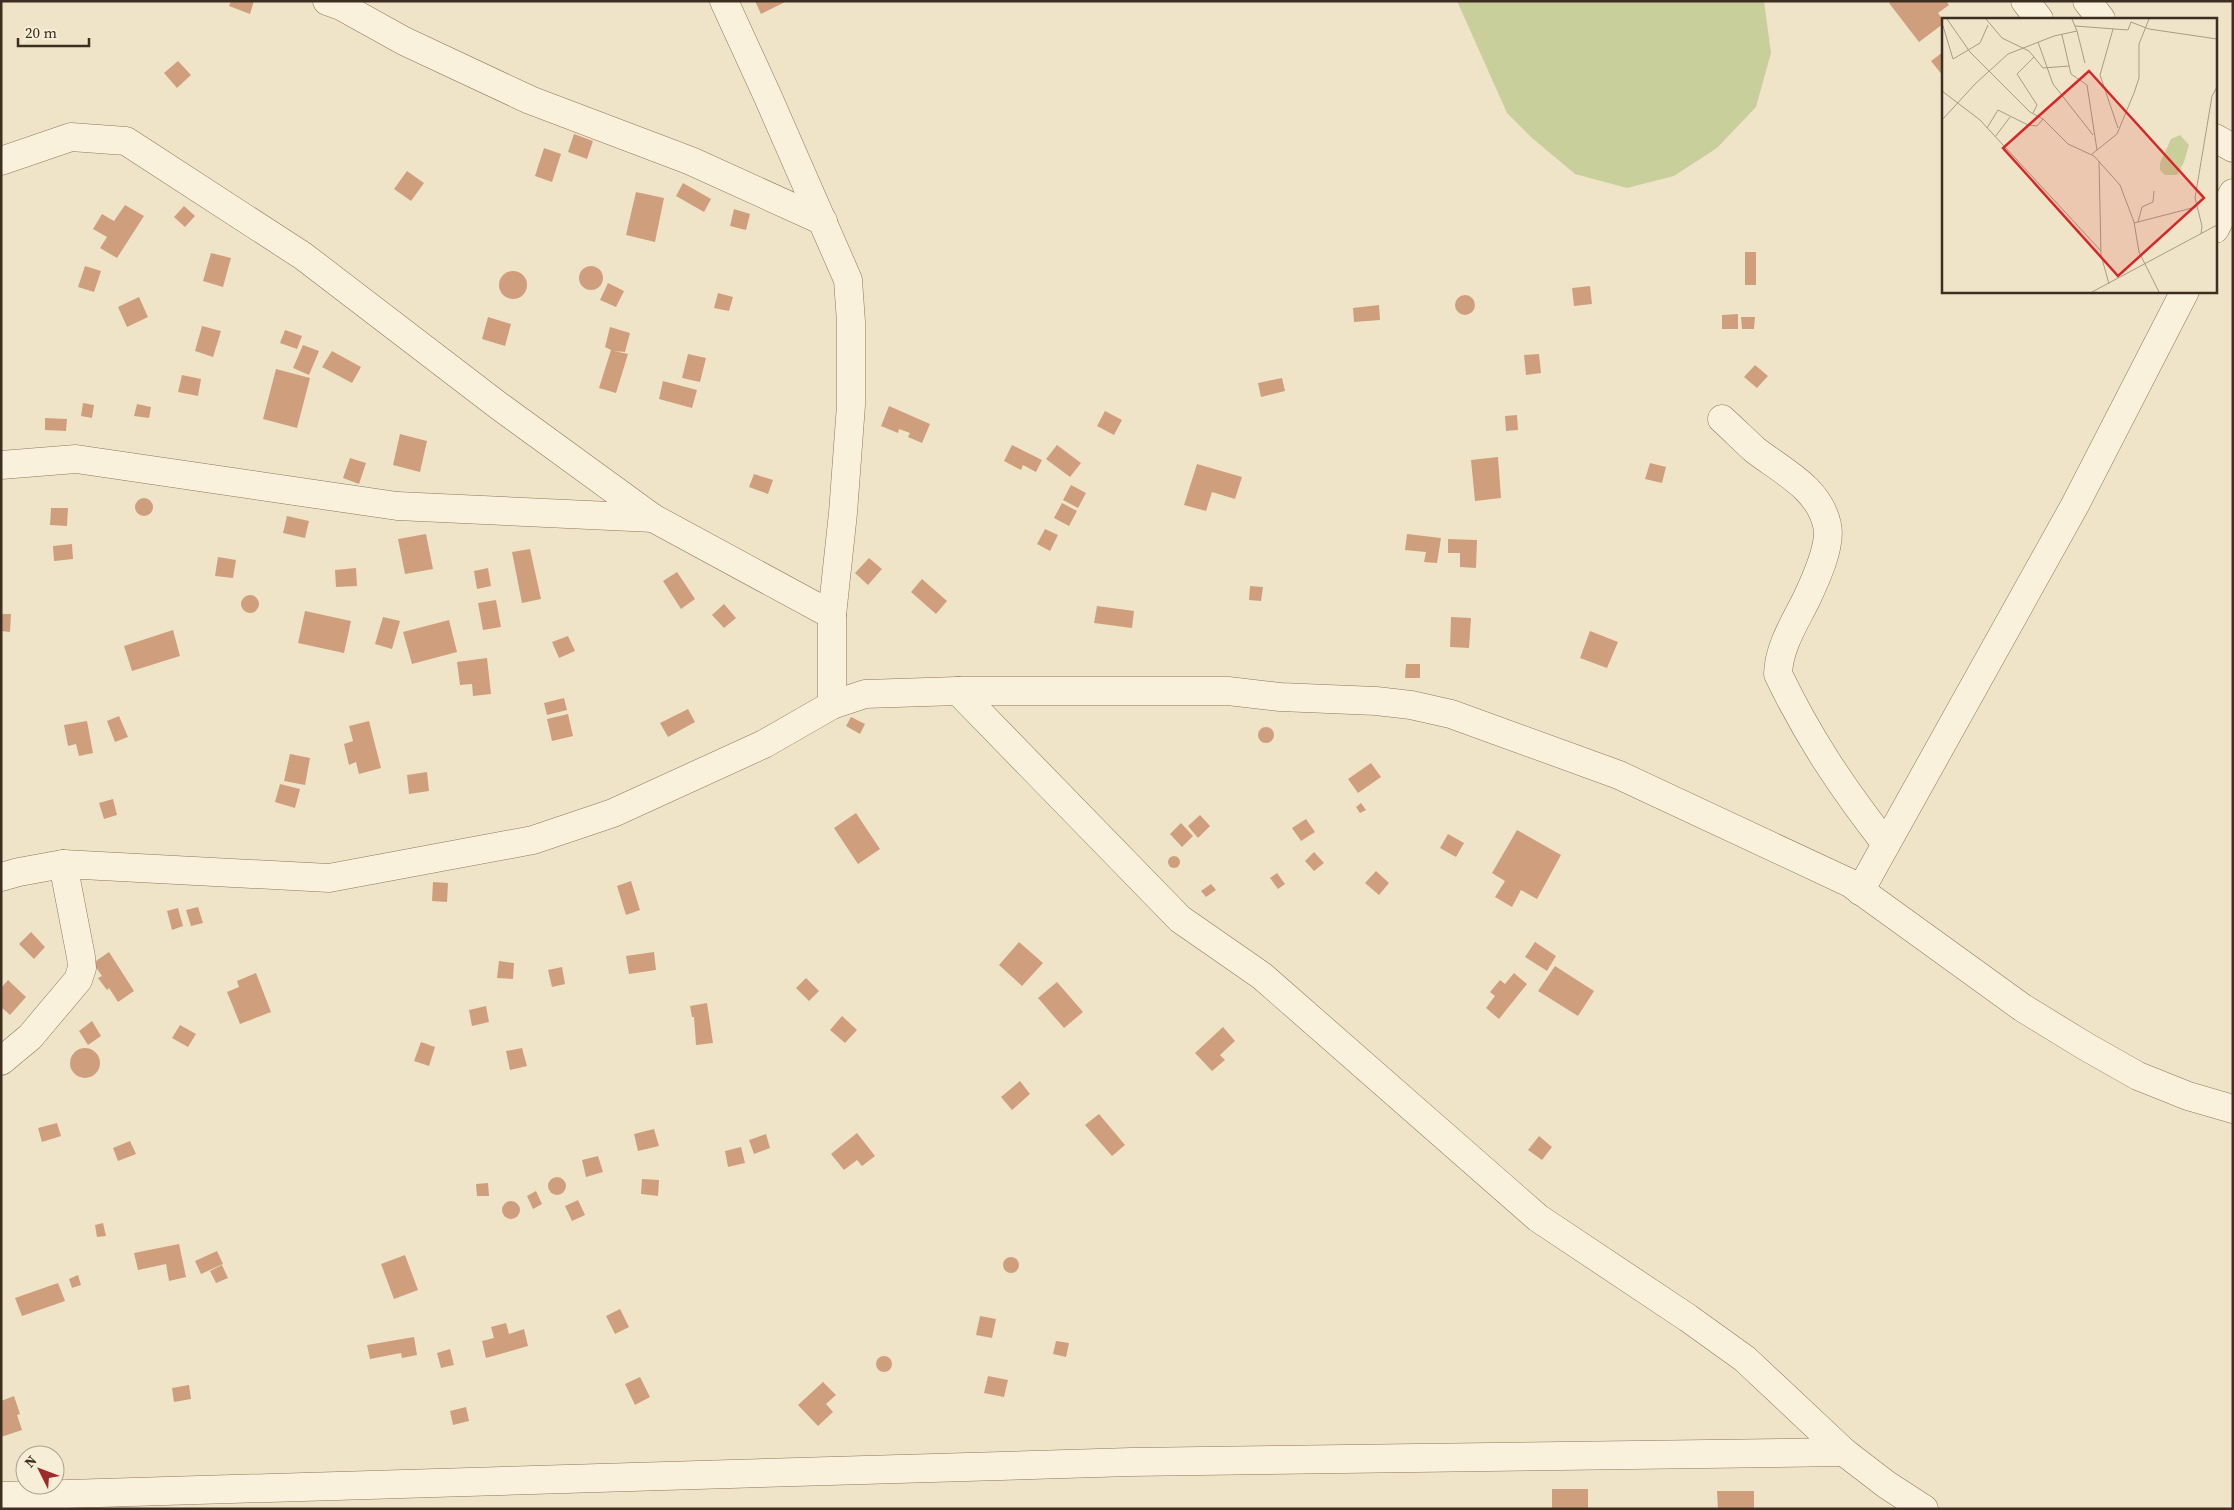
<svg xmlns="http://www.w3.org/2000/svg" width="2234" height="1510" font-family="'Source Serif 4',serif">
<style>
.green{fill:#c9cf9b}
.building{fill:#cf9f7d}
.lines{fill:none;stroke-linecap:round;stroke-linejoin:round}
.minor-casing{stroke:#8d765c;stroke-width:29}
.minor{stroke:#faf1dc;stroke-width:28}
.inset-road{fill:none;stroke:#a89b85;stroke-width:1}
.view{fill:#d62828;fill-opacity:0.15;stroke:#d62828;stroke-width:2.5}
.inset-edge{fill:none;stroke:#3d2e20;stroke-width:2.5}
</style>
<rect width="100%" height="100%" fill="#f0e4c8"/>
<!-- green -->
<path class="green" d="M 1457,1 L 1764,1 L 1771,53 L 1756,107 L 1717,148 L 1674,176 L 1627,188 L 1575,174 L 1532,138 L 1507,113 Z"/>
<!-- building -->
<g class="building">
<path d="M 231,1 L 254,1 L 250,14 L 229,6 Z"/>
<path d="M 755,1 L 787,1 L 761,14 Z"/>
<path d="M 1891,1 L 1946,1 L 1949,5 L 1938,13 L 1943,20 L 1943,24 L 1919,42 L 1889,3 Z"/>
<path d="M 1943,52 L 1943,76 L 1931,61 Z"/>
<path d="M 178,61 L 191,75 L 177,88 L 164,73 Z"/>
<path d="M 574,134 L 593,141 L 587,159 L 568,152 Z"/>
<path d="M 544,148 L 561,154 L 552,182 L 535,176 Z"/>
<path d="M 407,171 L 424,183 L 411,201 L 394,189 Z"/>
<path d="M 683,183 L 711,199 L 704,212 L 676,196 Z"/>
<path d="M 636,192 L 664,198 L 655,242 L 626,235 Z"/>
<path d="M 125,205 L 144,216 L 117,258 L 100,248 L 107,237 L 93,229 L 102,214 L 114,221 Z"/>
<path d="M 184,206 L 195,216 L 185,227 L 174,217 Z"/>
<path d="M 734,209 L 750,214 L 746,230 L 730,226 Z"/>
<rect x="1745" y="252" width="11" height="33"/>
<path d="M 211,253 L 231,258 L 223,287 L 203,281 Z"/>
<path d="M 85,266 L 101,271 L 94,292 L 78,287 Z"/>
<circle cx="591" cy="278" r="12"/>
<circle cx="513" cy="285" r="14"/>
<path d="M 608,283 L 624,291 L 616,307 L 600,300 Z"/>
<path d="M 1590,286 L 1592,304 L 1574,306 L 1572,288 Z"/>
<path d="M 718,293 L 733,297 L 729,311 L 714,308 Z"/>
<circle cx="1465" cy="305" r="10"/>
<path d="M 139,297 L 148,317 L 127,327 L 118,307 Z"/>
<path d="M 1379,305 L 1380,320 L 1354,322 L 1353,308 Z"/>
<path d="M 1738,314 L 1738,329 L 1722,329 L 1722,315 Z"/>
<path d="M 488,317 L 511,324 L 505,346 L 482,339 Z"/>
<path d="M 1741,317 L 1755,317 L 1754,329 L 1742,329 Z"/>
<path d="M 202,326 L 221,331 L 213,357 L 195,351 Z"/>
<path d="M 610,327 L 630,333 L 625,352 L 614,351 L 628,354 L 616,393 L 599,388 L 611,350 L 605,347 Z"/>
<path d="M 285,330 L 302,336 L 297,349 L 280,343 Z"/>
<path d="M 303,345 L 319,351 L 309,375 L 293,368 Z"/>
<path d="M 332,351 L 361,367 L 352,383 L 322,367 Z"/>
<path d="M 688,354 L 706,358 L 700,382 L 682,378 Z"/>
<path d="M 1539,354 L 1541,373 L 1526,375 L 1524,355 Z"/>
<path d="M 1755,365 L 1768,376 L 1757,388 L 1744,377 Z"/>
<path d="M 276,369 L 310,378 L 297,428 L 263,419 Z"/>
<path d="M 182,375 L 201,379 L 198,396 L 178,392 Z"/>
<path d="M 1282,378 L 1285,391 L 1261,397 L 1258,383 Z"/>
<path d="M 663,381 L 697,390 L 692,408 L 659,399 Z"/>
<path d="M 83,403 L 94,405 L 92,418 L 81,416 Z"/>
<path d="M 137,404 L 151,407 L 149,418 L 134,416 Z"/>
<path d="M 889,406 L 930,424 L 922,443 L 908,437 L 910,433 L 899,429 L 898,433 L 881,426 Z"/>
<path d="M 1105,411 L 1122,420 L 1114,435 L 1097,426 Z"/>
<path d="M 1517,415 L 1518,430 L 1506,431 L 1505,416 Z"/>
<path d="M 45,418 L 67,419 L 66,431 L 45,430 Z"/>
<path d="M 400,434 L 427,441 L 420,472 L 393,465 Z"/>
<path d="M 1012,445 L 1042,460 L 1036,472 L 1023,465 L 1021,470 L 1004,461 Z"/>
<path d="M 1057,445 L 1081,463 L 1070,477 L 1046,459 Z"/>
<path d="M 1498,457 L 1501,498 L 1475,501 L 1471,460 Z"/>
<path d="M 350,458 L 366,463 L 359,484 L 343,478 Z"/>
<path d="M 1650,463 L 1666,467 L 1662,483 L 1645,479 Z"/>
<path d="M 1197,464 L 1242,477 L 1235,499 L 1212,492 L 1206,511 L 1184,505 Z"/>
<path d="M 754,474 L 773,480 L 768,494 L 749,487 Z"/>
<path d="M 1071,485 L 1086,493 L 1078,508 L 1063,500 Z"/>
<circle cx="144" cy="507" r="9"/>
<path d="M 1062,503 L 1077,511 L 1069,526 L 1054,518 Z"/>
<path d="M 51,508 L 68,508 L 67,526 L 50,525 Z"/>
<path d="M 287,516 L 309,521 L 305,538 L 283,533 Z"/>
<path d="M 1045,529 L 1058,535 L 1050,551 L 1037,544 Z"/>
<path d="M 426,534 L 433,569 L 405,574 L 398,539 Z"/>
<path d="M 1407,534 L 1441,538 L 1437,563 L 1424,562 L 1426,552 L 1405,550 Z"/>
<path d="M 1448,539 L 1477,540 L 1476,568 L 1460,567 L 1460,553 L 1448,553 Z"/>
<path d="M 72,544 L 73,559 L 54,561 L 53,546 Z"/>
<path d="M 530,549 L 541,599 L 522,603 L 512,552 Z"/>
<path d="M 218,557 L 236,560 L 233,578 L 215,576 Z"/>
<path d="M 869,558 L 882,569 L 868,585 L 855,573 Z"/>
<path d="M 356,568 L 357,586 L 336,587 L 335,570 Z"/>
<path d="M 488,568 L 491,586 L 477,589 L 474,571 Z"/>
<path d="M 677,572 L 695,599 L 681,609 L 663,581 Z"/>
<path d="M 922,579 L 947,601 L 936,614 L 911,592 Z"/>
<path d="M 1250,586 L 1263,587 L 1261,601 L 1249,600 Z"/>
<circle cx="250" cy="604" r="9"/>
<path d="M 496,600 L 501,627 L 483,630 L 478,603 Z"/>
<path d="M 724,604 L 736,618 L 724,628 L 712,615 Z"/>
<path d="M 1097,606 L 1134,611 L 1132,628 L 1094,623 Z"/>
<path d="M 305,611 L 351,621 L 344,653 L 298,643 Z"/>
<path d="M 1,614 L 11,614 L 10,632 L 1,631 Z"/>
<path d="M 383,617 L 400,621 L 392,649 L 375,644 Z"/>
<path d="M 1451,617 L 1471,618 L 1469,648 L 1450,647 Z"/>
<path d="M 449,620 L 457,652 L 412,664 L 403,632 Z"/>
<path d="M 173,630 L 180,656 L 132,671 L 124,646 Z"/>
<path d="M 1590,631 L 1618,642 L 1607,668 L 1580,658 Z"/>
<path d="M 568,636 L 575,651 L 559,658 L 552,642 Z"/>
<path d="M 487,658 L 491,694 L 473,696 L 472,684 L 460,685 L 457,662 Z"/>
<path d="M 1406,664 L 1420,664 L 1420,678 L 1405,678 Z"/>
<path d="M 564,698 L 567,710 L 547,715 L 544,703 Z"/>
<path d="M 688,709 L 695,722 L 668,737 L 660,723 Z"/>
<path d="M 568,714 L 573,736 L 552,741 L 547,719 Z"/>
<path d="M 119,716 L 128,737 L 115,742 L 107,721 Z"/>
<path d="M 851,717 L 865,724 L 860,734 L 846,726 Z"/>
<path d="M 87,721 L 93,753 L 79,756 L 76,744 L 68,746 L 64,725 Z"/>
<path d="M 369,721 L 381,768 L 359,774 L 356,762 L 349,765 L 344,744 L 353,741 L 349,726 Z"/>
<circle cx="1266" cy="735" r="8"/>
<path d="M 290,754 L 310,758 L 305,785 L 284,781 Z"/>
<path d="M 1371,763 L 1381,777 L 1358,793 L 1348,779 Z"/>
<path d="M 427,772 L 429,791 L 409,794 L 407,775 Z"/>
<path d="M 280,784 L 300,789 L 295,808 L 275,802 Z"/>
<path d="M 113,799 L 117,815 L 104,819 L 99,803 Z"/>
<path d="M 1361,803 L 1366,810 L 1360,813 L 1356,807 Z"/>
<path d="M 856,813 L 880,849 L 858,864 L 834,828 Z"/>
<path d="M 1200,815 L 1210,826 L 1198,838 L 1188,826 Z"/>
<path d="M 1306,819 L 1315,832 L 1301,841 L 1292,828 Z"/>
<path d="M 1181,823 L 1193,836 L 1182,847 L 1170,834 Z"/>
<path d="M 1517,830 L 1561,855 L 1537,899 L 1521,890 L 1512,907 L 1495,897 L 1505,881 L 1492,873 Z"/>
<path d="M 1448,834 L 1464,843 L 1456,857 L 1440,848 Z"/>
<path d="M 1314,852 L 1324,863 L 1314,871 L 1305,861 Z"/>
<circle cx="1174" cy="862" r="6"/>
<path d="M 1376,871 L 1389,883 L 1379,895 L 1365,883 Z"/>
<path d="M 1277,873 L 1285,884 L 1278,889 L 1270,878 Z"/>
<path d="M 631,881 L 640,910 L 626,915 L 617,886 Z"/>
<path d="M 433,882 L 448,883 L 447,902 L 432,901 Z"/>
<path d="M 1211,884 L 1216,890 L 1206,897 L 1201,891 Z"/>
<path d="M 198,907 L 203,923 L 191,926 L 186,910 Z"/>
<path d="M 178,908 L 183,926 L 172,930 L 167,911 Z"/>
<path d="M 31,932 L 45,947 L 34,959 L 19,944 Z"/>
<path d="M 1019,942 L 1043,963 L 1022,986 L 999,965 Z"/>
<path d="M 1535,942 L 1556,956 L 1547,971 L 1525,957 Z"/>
<path d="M 109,952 L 134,991 L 118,1002 L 109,988 L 107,990 L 98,978 L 102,976 L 93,963 Z"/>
<path d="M 654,952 L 656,970 L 629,974 L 626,956 Z"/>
<path d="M 499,961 L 514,963 L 513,979 L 497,978 Z"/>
<path d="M 1555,966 L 1594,991 L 1578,1016 L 1538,991 Z"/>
<path d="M 562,967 L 565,984 L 552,987 L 548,970 Z"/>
<path d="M 256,973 L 271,1012 L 240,1024 L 227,992 L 239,987 L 237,981 Z"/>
<path d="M 1514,973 L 1527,984 L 1499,1019 L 1486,1008 L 1495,996 L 1490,992 L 1500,980 L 1505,984 Z"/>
<path d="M 806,978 L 819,991 L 809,1001 L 796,988 Z"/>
<path d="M 8,980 L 26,997 L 10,1015 L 1,1007 L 1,988 Z"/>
<path d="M 1057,982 L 1083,1012 L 1064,1028 L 1038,998 Z"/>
<path d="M 707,1003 L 713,1043 L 696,1045 L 694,1017 L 692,1017 L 690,1006 Z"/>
<path d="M 486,1006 L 489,1022 L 472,1026 L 469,1010 Z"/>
<path d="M 842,1016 L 857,1030 L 845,1043 L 830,1030 Z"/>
<path d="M 92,1021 L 101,1036 L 88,1045 L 79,1031 Z"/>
<path d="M 180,1025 L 196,1034 L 188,1047 L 172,1038 Z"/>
<path d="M 1223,1027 L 1235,1041 L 1220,1055 L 1225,1060 L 1212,1071 L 1195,1053 Z"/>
<path d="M 421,1042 L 435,1047 L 429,1066 L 414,1061 Z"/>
<circle cx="85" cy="1063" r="15"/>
<path d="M 522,1048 L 527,1066 L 510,1070 L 506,1051 Z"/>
<path d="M 1020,1081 L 1030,1094 L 1012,1110 L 1001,1097 Z"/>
<path d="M 1099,1114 L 1125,1145 L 1112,1156 L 1085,1125 Z"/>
<path d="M 57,1123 L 61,1136 L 42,1142 L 38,1128 Z"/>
<path d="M 654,1129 L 659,1146 L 638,1151 L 634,1134 Z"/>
<path d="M 857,1133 L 875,1156 L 862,1166 L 857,1160 L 844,1170 L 831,1154 Z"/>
<path d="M 766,1134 L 770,1148 L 754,1154 L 749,1140 Z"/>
<path d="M 1539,1136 L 1552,1147 L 1542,1160 L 1528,1150 Z"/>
<path d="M 130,1141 L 136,1154 L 118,1161 L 113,1148 Z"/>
<path d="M 741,1147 L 745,1163 L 728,1167 L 725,1151 Z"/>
<path d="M 598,1156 L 603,1172 L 586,1177 L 582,1160 Z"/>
<circle cx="557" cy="1186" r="9"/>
<path d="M 642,1179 L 659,1180 L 658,1196 L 641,1194 Z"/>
<path d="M 488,1183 L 489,1196 L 477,1196 L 476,1184 Z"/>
<path d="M 536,1191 L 542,1204 L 533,1209 L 527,1196 Z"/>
<path d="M 578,1200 L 585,1215 L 572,1221 L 565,1206 Z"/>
<circle cx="511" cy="1210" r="9"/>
<path d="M 103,1223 L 106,1236 L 97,1237 L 95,1225 Z"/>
<path d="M 179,1244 L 186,1277 L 169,1281 L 166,1264 L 138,1270 L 134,1253 Z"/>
<path d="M 217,1251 L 223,1264 L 201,1274 L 195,1261 Z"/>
<path d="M 405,1255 L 418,1290 L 394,1299 L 381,1264 Z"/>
<circle cx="1011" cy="1265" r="8"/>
<path d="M 222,1265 L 228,1278 L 216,1283 L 210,1271 Z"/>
<path d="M 78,1275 L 81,1285 L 72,1288 L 69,1279 Z"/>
<path d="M 58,1283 L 65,1301 L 22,1316 L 15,1298 Z"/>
<path d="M 620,1309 L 629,1327 L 615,1334 L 606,1316 Z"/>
<path d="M 980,1316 L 996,1319 L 992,1338 L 976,1335 Z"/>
<path d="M 506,1323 L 509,1334 L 524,1329 L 528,1346 L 486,1358 L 482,1341 L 494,1338 L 491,1327 Z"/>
<path d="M 414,1337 L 417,1355 L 402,1358 L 401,1353 L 370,1359 L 367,1345 Z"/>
<path d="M 1056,1341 L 1069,1343 L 1066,1357 L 1053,1354 Z"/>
<path d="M 450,1349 L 454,1365 L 441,1368 L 437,1353 Z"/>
<circle cx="884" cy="1364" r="8"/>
<path d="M 988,1376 L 1008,1380 L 1004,1397 L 984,1393 Z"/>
<path d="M 640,1377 L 650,1397 L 635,1405 L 625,1384 Z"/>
<path d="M 823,1382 L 836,1395 L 826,1404 L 833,1412 L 818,1426 L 798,1405 Z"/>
<path d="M 189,1385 L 191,1399 L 174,1402 L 172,1388 Z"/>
<path d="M 14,1396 L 20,1414 L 17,1415 L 22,1430 L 1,1437 L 1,1401 Z"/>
<path d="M 466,1407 L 469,1421 L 453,1425 L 450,1411 Z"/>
<rect x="1552" y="1489" width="36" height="20"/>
<path d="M 1717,1491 L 1754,1491 L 1754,1509 L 1718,1509 Z"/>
</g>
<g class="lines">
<defs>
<g id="minor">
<path d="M 327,1 L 341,6 L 404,41 L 530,100 L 691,161 L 823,221"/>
<path d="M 724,1 L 768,97 L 848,280 L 851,322 L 851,405 L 843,513 L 832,615 L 832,705"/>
<path d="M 2025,1 L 2039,19"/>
<path d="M 2087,1 L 2101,19"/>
<path d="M 2215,138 L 2233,148"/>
<path d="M 1,161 L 71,137 L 126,141 L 303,256 L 499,406 L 653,518 L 832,615"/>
<path d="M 2215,229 L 2233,193"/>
<path d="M 1722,419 C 1733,429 1744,440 1755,450 C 1782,471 1819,488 1827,525 C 1832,545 1815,581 1806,600 C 1794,624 1779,647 1778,674 C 1808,737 1843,789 1886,844"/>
<path d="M 1,465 L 76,459 L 397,506 L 653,518"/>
<path d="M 958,691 L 1180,919 L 1262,976 L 1538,1218 L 1688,1318 L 1745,1359 L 1844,1452 L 1887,1485 L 1924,1509"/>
<path d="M 1,877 L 19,872 L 63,864 L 329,878 L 533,840 L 613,813 L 764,744 L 832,705 L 865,694 L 958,691 L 1228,691 L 1280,697 L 1376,701 L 1411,705 L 1451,714 L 1619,775 L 1850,883 L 2023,1008 L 2085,1046 L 2138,1076 L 2188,1096 L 2233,1109"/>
<path d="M 1860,891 L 2075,505 L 2185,291"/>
<path d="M 1,1061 L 30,1037 L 78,980 L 82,968 L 81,957 L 63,864"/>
<path d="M 1,1496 L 1131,1462 L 1844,1452"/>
</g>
</defs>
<!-- minor casing -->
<use href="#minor" class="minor-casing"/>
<!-- minor -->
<use href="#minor" class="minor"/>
</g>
<!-- overview -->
<g transform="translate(1942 18)">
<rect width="275" height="275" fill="#f0e4c8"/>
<path d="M 238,117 L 247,127 L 242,144 L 235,157 L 223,157 L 218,152 L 218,145 L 229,121 Z" fill="#c9cf9b"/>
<path class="inset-road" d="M 5,1 L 28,34 L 88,94 L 101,101 L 126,126 L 152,138 L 178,167 L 192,204 L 197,234 L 217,274M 44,1 L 60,20 L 87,33 L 101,50 L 127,48M 1,8 L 11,41 L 38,25 L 46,7M 133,8 L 186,12 L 189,4 L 207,11 L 275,21M 171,11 L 158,57 L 176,110M 135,13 L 143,45M 120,17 L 129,56 L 145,67 L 155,132M 96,24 L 111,66 L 151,117M 0,73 L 38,102 L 159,233M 91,95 L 95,87 L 75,56 L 92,39M 0,102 L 34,65 L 66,36 L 112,18 L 135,13 L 130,1M 45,110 L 56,92 L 86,107 L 95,108 L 101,101M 53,119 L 68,99M 150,136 L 175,116 L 192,75 L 197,60 L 197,26 L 207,1M 157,143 L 159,237 L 167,266M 196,204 L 200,189 L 211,184 L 212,173M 192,205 L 254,189M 259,216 L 260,208 L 253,180 L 270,78 L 275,69M 150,274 L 275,207"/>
<path class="view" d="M 147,53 L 262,180 L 176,258 L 61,130 Z"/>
<rect width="275" height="275" class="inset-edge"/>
</g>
<!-- border -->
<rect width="2234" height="1510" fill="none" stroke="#3d2e20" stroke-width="5"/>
<!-- north arrow -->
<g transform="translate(40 1470) rotate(312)"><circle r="24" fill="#f7eed8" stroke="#ada18e"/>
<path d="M0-4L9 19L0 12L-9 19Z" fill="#9e2a2b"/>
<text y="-8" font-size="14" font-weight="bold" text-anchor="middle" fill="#3d2e20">N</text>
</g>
<!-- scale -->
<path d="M18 38v8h71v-8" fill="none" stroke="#3d2e20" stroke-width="2.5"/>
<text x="25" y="38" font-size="15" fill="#3d2e20" stroke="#f7eed8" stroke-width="4" paint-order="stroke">20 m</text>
</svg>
